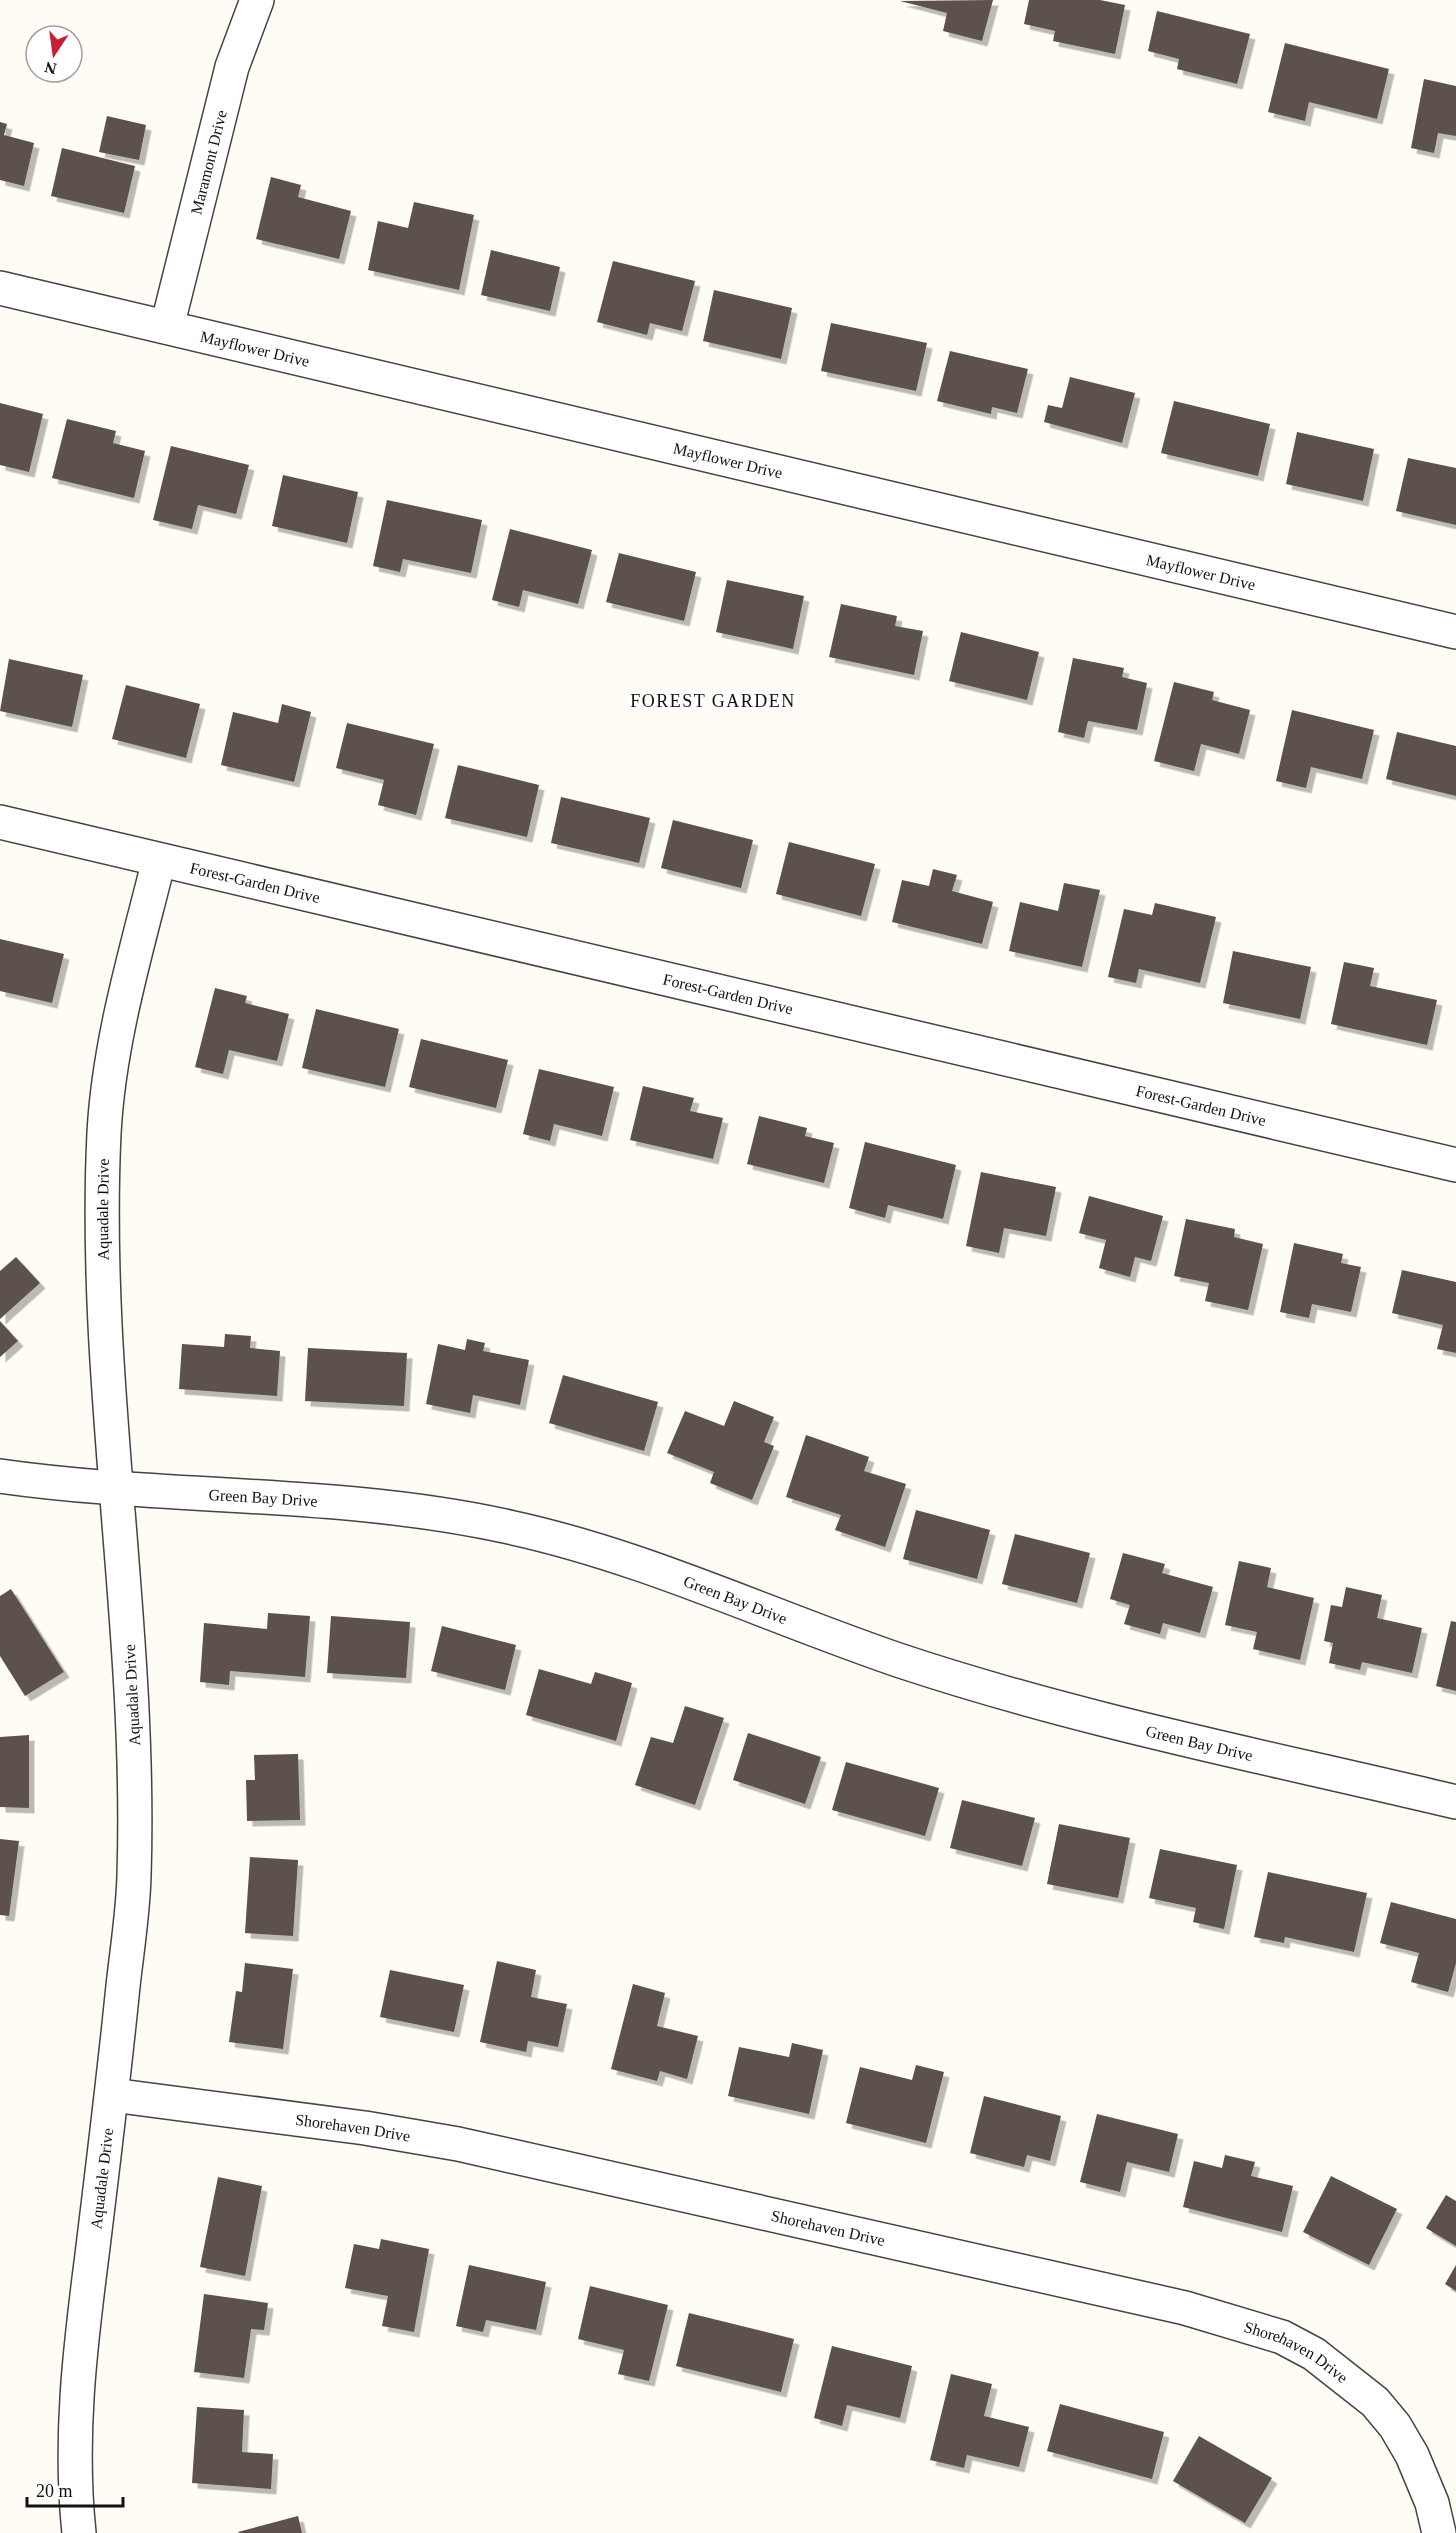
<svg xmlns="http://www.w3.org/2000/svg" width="1456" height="2533" font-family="'Times New Roman',serif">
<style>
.building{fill:#5b514c;filter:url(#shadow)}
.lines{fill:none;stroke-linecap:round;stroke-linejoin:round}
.minor-casing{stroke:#444;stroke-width:36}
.minor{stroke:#fff;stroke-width:33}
.labels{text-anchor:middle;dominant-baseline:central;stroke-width:6;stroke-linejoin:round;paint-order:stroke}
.street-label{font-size:16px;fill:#111;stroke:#fff}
.neighbourhood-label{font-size:18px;letter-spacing:1.5px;fill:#111;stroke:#fff}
</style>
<defs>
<filter id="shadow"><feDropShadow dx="5.5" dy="5.5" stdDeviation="0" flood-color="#0004"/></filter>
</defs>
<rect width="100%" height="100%" fill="#fffcf5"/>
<!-- building -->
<g class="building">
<path d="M 993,0 L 982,41 L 943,31 L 947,13 L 900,1 Z"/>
<path d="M 1029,0 L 1100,0 L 1125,5 L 1115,54 L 1053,41 L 1055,31 L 1024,24 Z"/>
<path d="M 1157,11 L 1250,34 L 1237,84 L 1177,69 L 1179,59 L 1148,51 Z"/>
<path d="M 1285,43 L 1389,69 L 1377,119 L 1309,102 L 1305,121 L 1268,112 Z"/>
<path d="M 1424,79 L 1456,86 L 1456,136 L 1438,133 L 1434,153 L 1411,148 Z"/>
<path d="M 107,116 L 146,125 L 139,160 L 99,152 Z"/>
<path d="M 0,122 L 7,124 L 4,135 L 34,143 L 24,186 L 0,180 Z"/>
<path d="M 62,148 L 135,166 L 124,213 L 51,196 Z"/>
<path d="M 271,177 L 301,185 L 298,197 L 351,211 L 339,259 L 256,239 Z"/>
<path d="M 414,202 L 474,215 L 459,290 L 368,270 L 378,221 L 408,228 Z"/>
<path d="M 491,250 L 560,267 L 550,311 L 481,295 Z"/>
<path d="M 613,261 L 695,281 L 682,331 L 650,323 L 647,335 L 597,322 Z"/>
<path d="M 714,290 L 792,308 L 781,359 L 703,341 Z"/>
<path d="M 831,323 L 927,343 L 916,391 L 821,371 Z"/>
<path d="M 950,351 L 1028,369 L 1017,413 L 992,407 L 991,414 L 937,401 Z"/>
<path d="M 1070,377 L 1135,393 L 1122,443 L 1044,422 L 1048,405 L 1062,408 Z"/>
<path d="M 1174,401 L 1270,424 L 1258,476 L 1161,453 Z"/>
<path d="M 0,403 L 43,414 L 29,472 L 0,465 Z"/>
<path d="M 67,419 L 116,431 L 113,443 L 145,451 L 134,498 L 52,478 Z"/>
<path d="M 1297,432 L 1374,449 L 1363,501 L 1286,484 Z"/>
<path d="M 171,446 L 249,465 L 236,514 L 198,505 L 192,529 L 153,520 Z"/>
<path d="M 1408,458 L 1456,468 L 1456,525 L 1396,511 Z"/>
<path d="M 283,475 L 358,492 L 347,543 L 272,526 Z"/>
<path d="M 387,500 L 482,520 L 471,573 L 403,559 L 400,572 L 373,566 Z"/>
<path d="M 510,529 L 592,550 L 578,604 L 523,590 L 519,607 L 492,600 Z"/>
<path d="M 619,553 L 696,572 L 684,621 L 606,602 Z"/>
<path d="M 727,580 L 804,596 L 793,649 L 716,632 Z"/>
<path d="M 841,604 L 897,616 L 895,626 L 923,631 L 914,675 L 829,657 Z"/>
<path d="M 961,632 L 1039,652 L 1027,700 L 949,681 Z"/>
<path d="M 1073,658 L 1124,668 L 1122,677 L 1147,683 L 1137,730 L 1088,721 L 1084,738 L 1058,732 Z"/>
<path d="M 9,659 L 83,675 L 72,727 L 0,711 Z"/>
<path d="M 1174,682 L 1214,692 L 1212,700 L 1250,710 L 1239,754 L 1201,744 L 1194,771 L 1154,761 Z"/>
<path d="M 126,685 L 200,704 L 186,758 L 112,739 Z"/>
<path d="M 282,704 L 311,712 L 294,782 L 221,765 L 233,712 L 278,723 Z"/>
<path d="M 1292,710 L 1374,730 L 1362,779 L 1311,767 L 1306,788 L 1276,781 Z"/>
<path d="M 347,723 L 434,744 L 416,815 L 378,805 L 384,780 L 336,768 Z"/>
<path d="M 1397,732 L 1456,746 L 1456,796 L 1386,779 Z"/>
<path d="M 458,765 L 539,785 L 527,837 L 445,818 Z"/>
<path d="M 561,797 L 650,818 L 639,863 L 551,843 Z"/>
<path d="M 673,820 L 753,840 L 741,888 L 661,868 Z"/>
<path d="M 789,842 L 875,864 L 861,916 L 776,894 Z"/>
<path d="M 933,869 L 957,875 L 952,891 L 993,902 L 982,944 L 892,922 L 902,880 L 929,886 Z"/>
<path d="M 1064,883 L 1100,890 L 1082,967 L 1009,951 L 1020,902 L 1058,911 Z"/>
<path d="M 1155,903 L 1216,917 L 1200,983 L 1139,969 L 1136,983 L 1108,977 L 1124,909 L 1152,915 Z"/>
<path d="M 0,939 L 64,954 L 52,1003 L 0,991 Z"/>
<path d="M 1233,951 L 1311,967 L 1300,1019 L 1223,1003 Z"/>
<path d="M 1344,962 L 1374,968 L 1370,986 L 1437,1000 L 1427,1045 L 1331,1024 Z"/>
<path d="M 215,988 L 247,996 L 245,1003 L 289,1014 L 277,1061 L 229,1050 L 223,1074 L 195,1067 Z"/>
<path d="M 316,1009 L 399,1029 L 385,1087 L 302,1068 Z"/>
<path d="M 421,1039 L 508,1060 L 496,1108 L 409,1087 Z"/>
<path d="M 539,1069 L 614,1087 L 602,1136 L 554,1124 L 550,1141 L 523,1134 Z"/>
<path d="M 643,1086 L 694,1098 L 690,1111 L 723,1118 L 713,1159 L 630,1140 Z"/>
<path d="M 759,1116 L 807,1128 L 805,1136 L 834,1143 L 824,1183 L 747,1164 Z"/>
<path d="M 865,1142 L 956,1165 L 943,1219 L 888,1205 L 885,1218 L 849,1208 Z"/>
<path d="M 981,1172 L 1056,1187 L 1046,1236 L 1004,1228 L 999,1253 L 966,1246 Z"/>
<path d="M 1089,1196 L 1163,1216 L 1151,1261 L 1135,1257 L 1130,1277 L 1099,1268 L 1106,1240 L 1079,1233 Z"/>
<path d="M 1186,1219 L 1235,1229 L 1234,1237 L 1263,1244 L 1248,1310 L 1205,1301 L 1209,1283 L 1174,1276 Z"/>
<path d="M 1294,1243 L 1343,1254 L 1341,1263 L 1361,1267 L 1351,1312 L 1312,1304 L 1309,1318 L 1280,1312 Z"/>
<path d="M 16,1257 L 40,1283 L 0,1319 L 0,1271 Z"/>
<path d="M 1402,1270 L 1456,1282 L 1456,1353 L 1437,1349 L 1443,1325 L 1392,1313 Z"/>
<path d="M 0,1321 L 18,1341 L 0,1357 Z"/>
<path d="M 225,1334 L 251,1336 L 250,1348 L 280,1351 L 277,1396 L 179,1389 L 182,1344 L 224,1347 Z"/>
<path d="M 467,1339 L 485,1343 L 483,1351 L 529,1360 L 520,1405 L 473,1395 L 470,1413 L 426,1404 L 438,1344 L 465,1350 Z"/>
<path d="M 308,1348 L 407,1353 L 404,1406 L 305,1401 Z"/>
<path d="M 563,1375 L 658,1402 L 644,1451 L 549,1423 Z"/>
<path d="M 734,1401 L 774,1417 L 764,1442 L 774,1446 L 752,1500 L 710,1483 L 714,1472 L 667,1453 L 685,1411 L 724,1426 Z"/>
<path d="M 806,1435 L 869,1457 L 864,1471 L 906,1484 L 885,1547 L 835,1530 L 841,1515 L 786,1497 Z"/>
<path d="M 916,1510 L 990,1530 L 977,1579 L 903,1559 Z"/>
<path d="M 1015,1534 L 1090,1553 L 1077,1603 L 1002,1584 Z"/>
<path d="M 1123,1553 L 1165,1564 L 1162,1573 L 1213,1587 L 1200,1633 L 1163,1623 L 1160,1634 L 1124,1624 L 1130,1605 L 1110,1599 Z"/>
<path d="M 1239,1561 L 1271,1568 L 1267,1587 L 1314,1598 L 1300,1660 L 1253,1649 L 1257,1632 L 1225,1625 Z"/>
<path d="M 1346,1587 L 1382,1595 L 1377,1618 L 1422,1628 L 1412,1673 L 1362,1662 L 1360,1670 L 1329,1663 L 1333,1643 L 1324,1641 L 1331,1605 L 1342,1607 Z"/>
<path d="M 11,1589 L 64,1672 L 25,1696 L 0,1656 L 0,1596 Z"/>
<path d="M 268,1613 L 310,1616 L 305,1677 L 230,1671 L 229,1685 L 200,1682 L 204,1623 L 267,1629 Z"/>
<path d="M 331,1616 L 410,1622 L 406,1678 L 327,1673 Z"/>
<path d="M 1451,1621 L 1456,1622 L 1456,1691 L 1436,1686 Z"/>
<path d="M 442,1626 L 516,1645 L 505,1690 L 431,1671 Z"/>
<path d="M 539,1669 L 591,1684 L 595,1672 L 632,1683 L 616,1741 L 526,1715 Z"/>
<path d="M 685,1706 L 724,1718 L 695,1805 L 635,1785 L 651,1737 L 673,1743 Z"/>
<path d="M 748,1733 L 821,1757 L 805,1804 L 733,1780 Z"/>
<path d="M 29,1735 L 29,1808 L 0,1807 L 0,1737 Z"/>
<path d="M 298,1754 L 300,1820 L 247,1821 L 246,1780 L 255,1780 L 254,1755 Z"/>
<path d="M 846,1762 L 939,1788 L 925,1836 L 832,1810 Z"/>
<path d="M 962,1800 L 1035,1818 L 1022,1866 L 950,1848 Z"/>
<path d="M 1059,1824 L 1130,1838 L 1118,1898 L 1047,1884 Z"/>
<path d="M 0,1839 L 19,1841 L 9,1916 L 0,1915 Z"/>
<path d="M 1160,1849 L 1237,1865 L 1224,1929 L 1193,1922 L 1196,1908 L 1149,1898 Z"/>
<path d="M 250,1857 L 298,1860 L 293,1936 L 245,1933 Z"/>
<path d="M 1268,1872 L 1367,1893 L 1354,1952 L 1285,1937 L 1284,1943 L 1254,1937 Z"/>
<path d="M 1391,1902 L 1456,1919 L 1456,1963 L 1448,1992 L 1411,1982 L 1419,1953 L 1380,1943 Z"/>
<path d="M 497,1961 L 536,1970 L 531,1997 L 567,2004 L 558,2047 L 528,2041 L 526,2052 L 480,2042 Z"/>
<path d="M 245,1963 L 293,1969 L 283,2049 L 229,2042 L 236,1991 L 242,1992 Z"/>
<path d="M 390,1970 L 464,1985 L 454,2032 L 380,2017 Z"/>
<path d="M 633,1984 L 665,1993 L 657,2026 L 698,2036 L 687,2079 L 660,2071 L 657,2081 L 611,2069 Z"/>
<path d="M 792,2043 L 823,2050 L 809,2114 L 728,2096 L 739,2047 L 789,2057 Z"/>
<path d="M 916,2065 L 944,2072 L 926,2143 L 846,2123 L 860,2067 L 912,2080 Z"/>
<path d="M 984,2096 L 1061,2116 L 1050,2161 L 1027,2155 L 1024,2167 L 970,2153 Z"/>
<path d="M 1097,2114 L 1178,2134 L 1169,2172 L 1127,2162 L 1120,2192 L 1080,2182 Z"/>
<path d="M 1225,2155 L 1255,2162 L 1251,2176 L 1293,2186 L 1282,2232 L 1183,2207 L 1194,2161 L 1222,2168 Z"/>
<path d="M 1331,2176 L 1397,2209 L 1369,2265 L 1303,2232 Z"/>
<path d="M 218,2177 L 262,2186 L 245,2276 L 200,2267 Z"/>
<path d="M 1446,2195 L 1456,2201 L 1456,2246 L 1426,2228 Z"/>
<path d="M 381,2239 L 429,2249 L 414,2332 L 382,2326 L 388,2296 L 345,2288 L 354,2244 L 379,2249 Z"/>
<path d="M 469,2265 L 546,2282 L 536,2330 L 486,2320 L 483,2332 L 456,2326 Z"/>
<path d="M 1456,2265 L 1456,2291 L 1445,2284 Z"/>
<path d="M 590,2286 L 668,2305 L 649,2381 L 618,2374 L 624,2350 L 578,2339 Z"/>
<path d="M 204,2294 L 268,2303 L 264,2330 L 251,2329 L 244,2378 L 194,2372 Z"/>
<path d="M 689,2313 L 794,2339 L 781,2392 L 676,2366 Z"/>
<path d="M 832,2346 L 912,2366 L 900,2418 L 847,2405 L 842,2426 L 814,2418 Z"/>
<path d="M 951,2374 L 992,2384 L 984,2416 L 1029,2427 L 1019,2467 L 967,2455 L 964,2468 L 930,2460 Z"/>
<path d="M 1060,2404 L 1164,2432 L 1152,2479 L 1047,2451 Z"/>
<path d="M 197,2407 L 244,2410 L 242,2452 L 273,2454 L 271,2489 L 192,2483 Z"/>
<path d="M 1199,2436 L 1272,2478 L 1245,2523 L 1173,2481 Z"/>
<path d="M 298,2516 L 302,2533 L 239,2533 L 238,2532 Z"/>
</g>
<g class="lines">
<defs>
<g id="minor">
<path id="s1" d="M 0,288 L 1456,632"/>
<path id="s2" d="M 167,327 L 232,67 L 257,0"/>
<path id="s3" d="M 0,822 L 1456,1165"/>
<path id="s4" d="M 0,1476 C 169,1500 343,1490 509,1527 C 644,1556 771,1617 901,1661 C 1082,1721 1271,1758 1456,1802"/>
<path id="s5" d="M 112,2095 L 365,2128 L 458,2144 L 1185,2308 L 1282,2337 L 1314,2354 L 1375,2402 L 1395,2426 L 1412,2455 L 1432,2503 L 1439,2533"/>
<path id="s6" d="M 79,2533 C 69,2439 80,2348 92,2255 C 103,2165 114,2076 123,1986 C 127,1950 133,1913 134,1876 C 142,1628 92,1382 104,1133 C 109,1040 137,949 159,860"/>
</g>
</defs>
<!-- minor casing -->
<use href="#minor" class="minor-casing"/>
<!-- minor -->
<use href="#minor" class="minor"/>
</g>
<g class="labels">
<!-- street labels -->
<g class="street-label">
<text stroke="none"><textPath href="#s2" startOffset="170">Maramont Drive</textPath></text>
<text stroke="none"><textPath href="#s1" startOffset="262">Mayflower Drive</textPath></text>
<text stroke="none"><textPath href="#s1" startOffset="748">Mayflower Drive</textPath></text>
<text stroke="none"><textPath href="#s1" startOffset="1234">Mayflower Drive</textPath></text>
<text stroke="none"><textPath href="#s3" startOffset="262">Forest-Garden Drive</textPath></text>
<text stroke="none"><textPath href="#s3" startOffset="748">Forest-Garden Drive</textPath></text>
<text stroke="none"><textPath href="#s3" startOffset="1234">Forest-Garden Drive</textPath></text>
<text stroke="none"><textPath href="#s6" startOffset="1328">Aquadale Drive</textPath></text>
<text stroke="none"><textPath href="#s4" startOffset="264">Green Bay Drive</textPath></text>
<text stroke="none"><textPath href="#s4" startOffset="750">Green Bay Drive</textPath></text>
<text transform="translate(132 1695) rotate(-93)">Aquadale Drive</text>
<text stroke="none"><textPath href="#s4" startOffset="1236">Green Bay Drive</textPath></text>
<text stroke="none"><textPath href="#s5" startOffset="243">Shorehaven Drive</textPath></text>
<text stroke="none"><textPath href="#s6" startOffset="356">Aquadale Drive</textPath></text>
<text stroke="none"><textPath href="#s5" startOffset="729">Shorehaven Drive</textPath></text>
<text stroke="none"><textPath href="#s5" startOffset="1215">Shorehaven Drive</textPath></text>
</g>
<!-- neighbourhood labels -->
<g class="neighbourhood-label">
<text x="713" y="701">FOREST GARDEN</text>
</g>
</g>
<!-- north arrow -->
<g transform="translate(54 54) rotate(193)"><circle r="28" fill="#ffffff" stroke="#a0a0a0" stroke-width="1.5"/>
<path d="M0-4.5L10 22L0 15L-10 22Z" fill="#cc1e31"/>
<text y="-9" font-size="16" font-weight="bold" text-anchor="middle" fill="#111111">N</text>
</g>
<!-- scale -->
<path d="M27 2497v9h96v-9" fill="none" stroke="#111111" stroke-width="3"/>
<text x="36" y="2497" font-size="18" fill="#111111" stroke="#ffffff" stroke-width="4.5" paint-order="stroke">20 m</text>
</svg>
